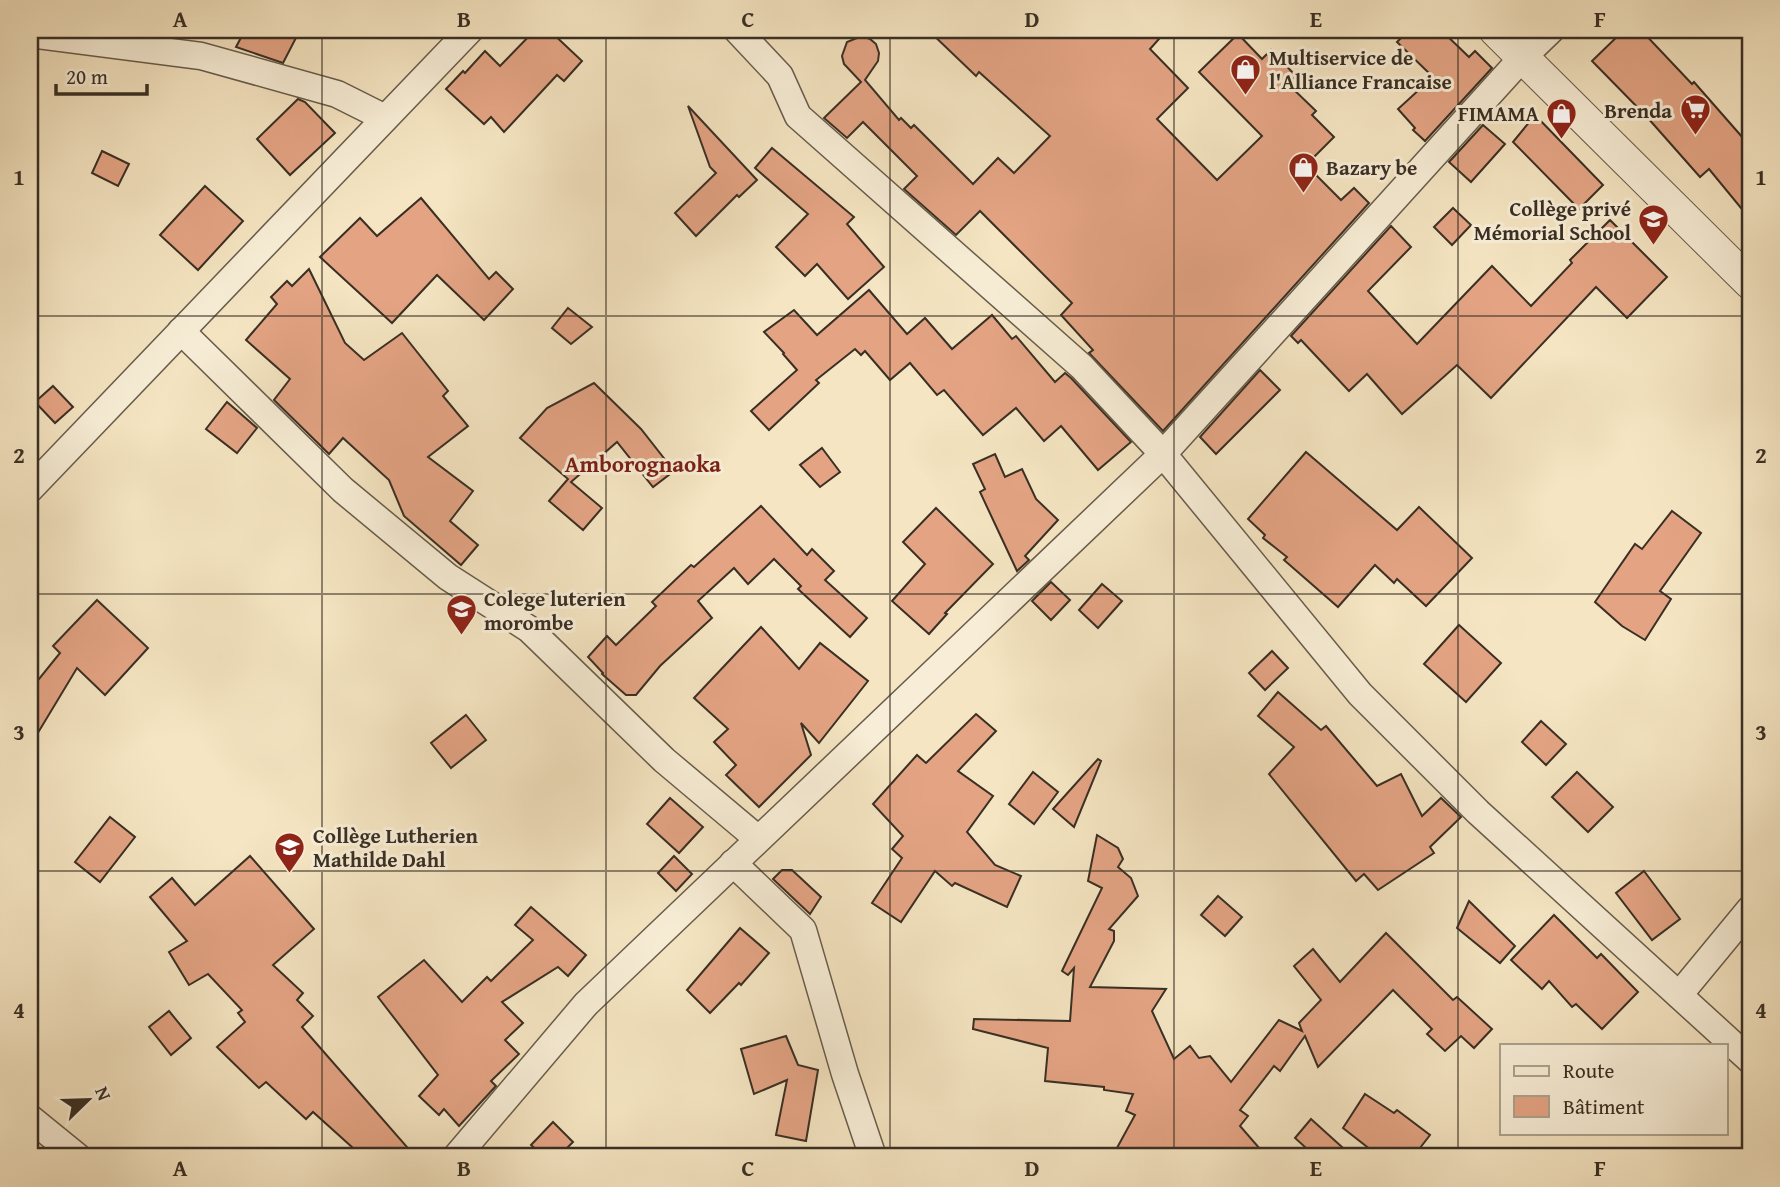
<svg xmlns="http://www.w3.org/2000/svg" width="1780" height="1187" font-family="'Gentium Book Plus',serif">
<style>
.building{fill:#e4a484;stroke:#392f24;stroke-width:2}
.lines{fill:none;stroke-linecap:round;stroke-linejoin:round}
.minor-casing{stroke:#685c4c;stroke-width:29}
.tertiary-casing{stroke:#685c4c;stroke-width:34}
.minor{stroke:#f8eed7;stroke-width:26}
.tertiary{stroke:#f8eed7;stroke-width:32}
.grid{fill:none;stroke:#392f24;stroke-width:2;stroke-opacity:0.55}
.labels{text-anchor:middle;dominant-baseline:central;stroke-width:6;stroke-linejoin:round;paint-order:stroke}
.poi-label{font-size:21px;font-weight:bold;fill:#392f24;stroke:#f8eed7;text-anchor:start}
.neighbourhood-label{font-size:23px;font-weight:bold;fill:#7a1f14;stroke:#f8eed7}
.neatline{fill:none;stroke:#392f24;stroke-width:2.5}
.grid-label{font-size:23px;text-anchor:middle;font-weight:bold;fill:#392f24}
</style>
<rect width="100%" height="100%" fill="#f5e5c2"/>
<filter id="stains"><feTurbulence type="fractalNoise" baseFrequency=".00286" numOctaves="4"/><feColorMatrix values="0 0 0 0 .2 0 0 0 0 .09 0 0 0 0 .02 0 0 0 .5 -.17"/></filter>
<radialGradient id="worn" r=".72"><stop offset=".6" stop-color="#630" stop-opacity="0"/><stop offset="1" stop-color="#630" stop-opacity=".3"/></radialGradient>
<!-- building -->
<g class="building">
<path d="M 245,30 L 300,30 L 283,63 L 236,47 Z"/>
<path d="M 535,30 L 549,30 L 582,61 L 564,81 L 557,75 L 504,132 L 491,117 L 484,124 L 446,89 L 463,71 L 465,73 L 485,51 L 500,66 Z"/>
<path d="M 928,30 L 1167,30 L 1150,49 L 1188,88 L 1157,119 L 1217,180 L 1262,136 L 1199,72 L 1238,34 L 1262,59 L 1271,50 L 1296,76 L 1288,84 L 1316,111 L 1312,115 L 1334,137 L 1306,165 L 1341,200 L 1354,188 L 1369,203 L 1163,431 L 1089,353 L 1093,350 L 1061,315 L 1072,303 L 980,211 L 956,235 L 904,189 L 917,176 L 863,122 L 847,138 L 824,118 L 861,82 L 844,64 L 842,56 L 847,42 L 862,36 L 870,39 L 876,44 L 879,53 L 878,61 L 865,80 L 899,120 L 901,118 L 911,128 L 914,125 L 973,184 L 998,158 L 1014,173 L 1050,136 L 979,72 L 976,76 Z"/>
<path d="M 1409,30 L 1441,30 L 1469,57 L 1475,51 L 1492,68 L 1425,141 L 1413,130 L 1415,128 L 1398,109 L 1433,77 L 1397,42 Z"/>
<path d="M 1624,30 L 1641,30 L 1692,84 L 1694,82 L 1750,146 L 1750,219 L 1709,169 L 1700,177 L 1647,117 L 1592,61 Z"/>
<path d="M 298,99 L 305,102 L 335,133 L 290,175 L 257,139 Z"/>
<path d="M 688,106 L 757,180 L 739,197 L 737,195 L 696,236 L 675,213 L 716,173 L 710,167 Z"/>
<path d="M 1535,115 L 1603,185 L 1579,209 L 1513,142 Z"/>
<path d="M 1483,125 L 1505,144 L 1471,182 L 1449,162 Z"/>
<path d="M 772,148 L 854,217 L 847,224 L 884,267 L 848,299 L 817,264 L 805,276 L 776,247 L 808,214 L 755,168 Z"/>
<path d="M 102,151 L 129,164 L 118,186 L 92,173 Z"/>
<path d="M 205,186 L 243,221 L 198,270 L 160,235 Z"/>
<path d="M 421,198 L 489,279 L 496,272 L 513,289 L 484,320 L 437,275 L 392,323 L 320,257 L 360,218 L 377,236 Z"/>
<path d="M 1453,208 L 1471,225 L 1452,245 L 1434,227 Z"/>
<path d="M 1610,220 L 1667,277 L 1627,318 L 1596,287 L 1491,398 L 1457,365 L 1402,414 L 1367,374 L 1349,391 L 1301,340 L 1298,343 L 1291,336 L 1391,226 L 1411,247 L 1368,291 L 1417,344 L 1492,266 L 1531,306 L 1572,263 L 1570,260 Z"/>
<path d="M 309,269 L 345,343 L 364,360 L 402,333 L 448,391 L 443,396 L 468,426 L 428,457 L 473,491 L 450,521 L 478,545 L 461,565 L 404,516 L 389,480 L 343,438 L 329,454 L 274,400 L 290,379 L 246,340 L 277,304 L 271,297 L 287,281 L 292,286 Z"/>
<path d="M 869,290 L 907,334 L 925,318 L 952,349 L 992,315 L 1012,339 L 1016,336 L 1055,382 L 1065,373 L 1071,378 L 1131,442 L 1098,470 L 1061,426 L 1044,441 L 1016,408 L 983,435 L 944,390 L 937,395 L 910,363 L 890,380 L 865,351 L 861,355 L 855,349 L 816,380 L 819,383 L 769,430 L 751,411 L 797,370 L 783,354 L 784,353 L 764,332 L 794,310 L 817,335 Z"/>
<path d="M 568,308 L 592,327 L 571,344 L 552,328 Z"/>
<path d="M 1260,370 L 1280,390 L 1216,454 L 1200,437 Z"/>
<path d="M 594,383 L 641,429 L 674,471 L 653,487 L 617,442 L 571,482 L 602,508 L 583,530 L 549,501 L 568,479 L 520,438 L 547,408 Z"/>
<path d="M 53,386 L 73,407 L 55,423 L 35,402 Z"/>
<path d="M 227,402 L 257,428 L 237,453 L 206,429 Z"/>
<path d="M 822,448 L 840,472 L 820,487 L 800,465 Z"/>
<path d="M 1306,452 L 1397,530 L 1419,507 L 1472,558 L 1426,606 L 1397,579 L 1394,583 L 1375,565 L 1338,607 L 1284,560 L 1287,557 L 1263,538 L 1265,535 L 1248,519 Z"/>
<path d="M 995,454 L 1005,477 L 1022,469 L 1036,499 L 1058,520 L 1025,556 L 1029,560 L 1017,571 L 980,492 L 985,489 L 973,464 Z"/>
<path d="M 761,506 L 807,555 L 812,549 L 834,571 L 825,580 L 867,618 L 850,637 L 798,589 L 801,586 L 774,559 L 748,584 L 734,568 L 698,601 L 712,618 L 660,666 L 636,695 L 626,695 L 602,674 L 603,673 L 588,657 L 607,636 L 616,645 L 656,606 L 652,602 L 691,565 L 694,567 Z"/>
<path d="M 936,508 L 993,564 L 945,613 L 947,614 L 929,634 L 892,601 L 925,564 L 903,542 Z"/>
<path d="M 1672,511 L 1701,533 L 1660,591 L 1671,599 L 1645,640 L 1622,626 L 1595,602 L 1635,544 L 1642,549 Z"/>
<path d="M 1051,582 L 1070,600 L 1051,620 L 1032,601 Z"/>
<path d="M 1102,584 L 1122,601 L 1098,628 L 1079,610 Z"/>
<path d="M 97,600 L 148,648 L 105,695 L 77,668 L 30,746 L 30,690 L 60,653 L 53,646 Z"/>
<path d="M 1459,625 L 1501,663 L 1466,702 L 1424,664 Z"/>
<path d="M 761,627 L 799,669 L 820,643 L 868,681 L 819,743 L 801,723 L 811,755 L 759,807 L 726,775 L 736,765 L 714,742 L 728,729 L 694,698 Z"/>
<path d="M 1272,651 L 1288,668 L 1265,690 L 1249,673 Z"/>
<path d="M 1278,692 L 1321,730 L 1326,726 L 1377,786 L 1401,774 L 1422,816 L 1441,798 L 1461,817 L 1430,847 L 1434,853 L 1378,890 L 1364,874 L 1356,881 L 1269,774 L 1294,747 L 1258,716 Z"/>
<path d="M 976,714 L 996,731 L 958,771 L 993,796 L 967,832 L 995,865 L 1021,876 L 1007,907 L 955,883 L 952,886 L 935,871 L 901,922 L 872,903 L 902,858 L 892,849 L 903,836 L 873,804 L 917,755 L 926,763 Z"/>
<path d="M 466,715 L 486,740 L 451,768 L 431,743 Z"/>
<path d="M 1541,721 L 1566,744 L 1546,765 L 1522,742 Z"/>
<path d="M 1098,759 L 1101,761 L 1074,827 L 1053,809 Z"/>
<path d="M 1033,772 L 1058,792 L 1034,824 L 1009,804 Z"/>
<path d="M 1577,772 L 1613,807 L 1588,832 L 1552,797 Z"/>
<path d="M 670,798 L 703,827 L 679,853 L 647,824 Z"/>
<path d="M 110,817 L 135,837 L 100,882 L 75,862 Z"/>
<path d="M 1097,835 L 1118,848 L 1123,859 L 1118,867 L 1131,878 L 1138,896 L 1109,929 L 1114,931 L 1114,941 L 1090,987 L 1166,989 L 1152,1011 L 1174,1059 L 1190,1046 L 1199,1058 L 1210,1056 L 1231,1082 L 1279,1020 L 1302,1031 L 1299,1023 L 1321,1000 L 1294,966 L 1313,949 L 1340,982 L 1386,933 L 1453,1000 L 1457,997 L 1492,1029 L 1474,1048 L 1461,1036 L 1445,1051 L 1427,1034 L 1432,1029 L 1393,990 L 1318,1067 L 1305,1036 L 1280,1071 L 1274,1066 L 1240,1110 L 1248,1116 L 1240,1126 L 1267,1157 L 1112,1157 L 1135,1115 L 1126,1111 L 1133,1094 L 1104,1090 L 1104,1087 L 1045,1081 L 1048,1048 L 973,1029 L 974,1019 L 1070,1021 L 1074,968 L 1068,975 L 1062,971 L 1102,888 L 1088,881 Z"/>
<path d="M 250,856 L 314,929 L 273,965 L 303,993 L 297,1000 L 313,1016 L 302,1027 L 407,1147 L 394,1157 L 363,1157 L 313,1112 L 306,1119 L 266,1082 L 259,1088 L 217,1047 L 245,1022 L 238,1013 L 242,1010 L 208,974 L 189,985 L 169,952 L 187,941 L 150,897 L 172,878 L 195,905 Z"/>
<path d="M 674,856 L 692,874 L 676,891 L 658,873 Z"/>
<path d="M 782,870 L 792,870 L 821,897 L 810,914 L 773,879 Z"/>
<path d="M 1644,871 L 1680,919 L 1652,940 L 1616,893 Z"/>
<path d="M 1218,896 L 1242,917 L 1225,936 L 1201,915 Z"/>
<path d="M 1469,901 L 1515,946 L 1500,963 L 1457,928 Z"/>
<path d="M 531,907 L 586,955 L 568,976 L 558,967 L 502,1002 L 523,1023 L 505,1040 L 519,1054 L 491,1081 L 496,1086 L 459,1126 L 444,1109 L 439,1115 L 419,1096 L 438,1075 L 378,997 L 424,960 L 462,1002 L 487,977 L 491,981 L 533,940 L 515,925 Z"/>
<path d="M 1554,915 L 1597,958 L 1601,954 L 1638,992 L 1602,1029 L 1576,1004 L 1572,1007 L 1549,981 L 1542,989 L 1511,960 Z"/>
<path d="M 740,928 L 769,953 L 741,985 L 739,983 L 710,1013 L 687,990 Z"/>
<path d="M 169,1011 L 191,1038 L 171,1055 L 149,1027 Z"/>
<path d="M 786,1036 L 798,1065 L 818,1070 L 806,1141 L 776,1135 L 787,1080 L 754,1094 L 741,1049 Z"/>
<path d="M 1365,1094 L 1394,1113 L 1397,1110 L 1430,1135 L 1413,1157 L 1380,1157 L 1343,1128 Z"/>
<path d="M 1311,1119 L 1353,1157 L 1316,1157 L 1295,1138 Z"/>
<path d="M 553,1122 L 573,1142 L 558,1157 L 544,1157 L 531,1145 Z"/>
</g>
<g class="lines">
<defs>
<g id="minor">
<path d="M 737,30 L 780,76 L 798,116 L 1082,367 L 1163,454 L 1360,694 L 1478,812 L 1750,1060"/>
<path d="M 30,34 L 201,56 L 337,94 L 385,118"/>
<path d="M 181,331 L 343,490 L 448,577 L 529,629 L 664,760 L 758,839"/>
<path d="M 30,489 L 470,30"/>
<path d="M 733,863 L 803,930 L 845,1074 L 873,1157"/>
<path d="M 1679,995 L 1750,909"/>
<path d="M 30,1118 L 78,1157"/>
<path d="M 456,1157 L 586,1004 L 1163,454 L 1523,57 L 1551,30"/>
</g>
<path id="tertiary" d="M 1495,30 L 1750,283"/>
</defs>
<!-- minor casing -->
<use href="#minor" class="minor-casing"/>
<!-- tertiary casing -->
<use href="#tertiary" class="tertiary-casing"/>
<!-- minor -->
<use href="#minor" class="minor"/>
<!-- tertiary -->
<use href="#tertiary" class="tertiary"/>
</g>
<!-- grid -->
<path class="grid" d="M 322,30 L 322,1157M 606,30 L 606,1157M 890,30 L 890,1157M 1174,30 L 1174,1157M 1458,30 L 1458,1157M 30,316 L 1750,316M 30,594 L 1750,594M 30,871 L 1750,871"/>
<!-- icons -->
<defs>
<symbol id="shop-pin" viewBox="-11 -11 22 30"><path d="M0 17L-7.5 6A9.5 9.5 0 1 1 7.5 6Z" fill="#8f2418" stroke="#f8eed7"/><path d="M-5-2.5h2.3a2.7 3.5 0 0 1 5.4 0H5L5.5 6h-11ZM-1.5-2.5h3a1.5 2.3 0 0 0-3 0Z" fill="#fff"/></symbol>
<symbol id="supermarket-pin" viewBox="-11 -11 22 30"><path d="M0 17L-7.5 6A9.5 9.5 0 1 1 7.5 6Z" fill="#8f2418" stroke="#f8eed7"/><path d="M-6-5.5h2.5l.6 2H6L4.5 2H-2.5L-4.4-4H-6ZM-1.5 3.2a1.3 1.3 0 1 0 .1 0ZM3 3.2a1.3 1.3 0 1 0 .1 0Z" fill="#fff"/></symbol>
<symbol id="school-pin" viewBox="-11 -11 22 30"><path d="M0 17L-7.5 6A9.5 9.5 0 1 1 7.5 6Z" fill="#8f2418" stroke="#f8eed7"/><path d="M0-5L7-2L0 1L-7-2ZM-4 1L0 2.5L4 1V4Q0 6-4 4Z" fill="#fff"/></symbol>
</defs>
<g fill-rule="evenodd">
<use href="#shop-pin" x="1228" y="52" width="35" height="47"/>
<use href="#supermarket-pin" x="1678" y="92" width="35" height="47"/>
<use href="#shop-pin" x="1544" y="96" width="35" height="47"/>
<use href="#shop-pin" x="1286" y="150" width="35" height="47"/>
<use href="#school-pin" x="1636" y="202" width="35" height="47"/>
<use href="#school-pin" x="444" y="592" width="35" height="47"/>
<use href="#school-pin" x="272" y="830" width="35" height="47"/>
</g>
<g class="labels">
<!-- poi labels -->
<g class="poi-label">
<text x="1269" y="57">Multiservice de<tspan x="1269" dy="24">l'Alliance Francaise</tspan></text>
<text x="1672" y="110" text-anchor="end">Brenda</text>
<text x="1539" y="113" text-anchor="end">FIMAMA</text>
<text x="1326" y="167">Bazary be</text>
<text x="1631" y="208" text-anchor="end">Collège privé<tspan x="1631" dy="24">Mémorial School</tspan></text>
<text x="484" y="598">Colege luterien<tspan x="484" dy="24">morombe</tspan></text>
<text x="313" y="835">Collège Lutherien<tspan x="313" dy="24">Mathilde Dahl</tspan></text>
</g>
<!-- neighbourhood labels -->
<g class="neighbourhood-label">
<text x="643" y="463">Amborognaoka</text>
</g>
</g>
<!-- margin -->
<rect width="1780" height="1187" fill="none" stroke="#f5e5c2" stroke-width="77"/>
<!-- legend -->
<rect x="1500" y="1044" width="228" height="91" fill="#f8eed7" stroke="#aca28f" stroke-width="2"/>
<rect x="1514" y="1066" width="35" height="10" fill="#f8eed7" stroke="#aca28f" stroke-width="2"/>
<text x="1563" y="1078" font-size="21" fill="#392f24">Route</text>
<rect x="1514" y="1096" width="35" height="21" fill="#e4a484" stroke="#aca28f" stroke-width="2"/>
<text x="1563" y="1114" font-size="21" fill="#392f24">Bâtiment</text>
<!-- north arrow -->
<g transform="translate(88 1100) rotate(67)" stroke="#f8eed7" stroke-width="5" paint-order="stroke">
<path d="M0-5L12 26L0 18L-12 26Z" fill="#392f24"/>
<text y="-10" font-size="19" font-weight="bold" text-anchor="middle" fill="#392f24">N</text>
</g>
<!-- scale -->
<path d="M56 84v10h91v-10" fill="none" stroke="#392f24" stroke-width="3.5"/>
<text x="66" y="84" font-size="21" fill="#392f24" stroke="#f8eed7" stroke-width="5" paint-order="stroke">20 m</text>
<rect x="38" y="38" width="1704" height="1110" class="neatline"/>
<g class="grid-label">
<text x="180" y="27">A</text>
<text x="464" y="27">B</text>
<text x="748" y="27">C</text>
<text x="1032" y="27">D</text>
<text x="1316" y="27">E</text>
<text x="1600" y="27">F</text>
<text x="19" y="185">1</text>
<text x="1761" y="185">1</text>
<text x="19" y="463">2</text>
<text x="1761" y="463">2</text>
<text x="19" y="740">3</text>
<text x="1761" y="740">3</text>
<text x="19" y="1018">4</text>
<text x="1761" y="1018">4</text>
<text x="180" y="1176">A</text>
<text x="464" y="1176">B</text>
<text x="748" y="1176">C</text>
<text x="1032" y="1176">D</text>
<text x="1316" y="1176">E</text>
<text x="1600" y="1176">F</text>
</g>
<rect width="100%" height="100%" filter="url(#stains)"/>
<rect width="100%" height="100%" fill="url(#worn)"/>
</svg>
